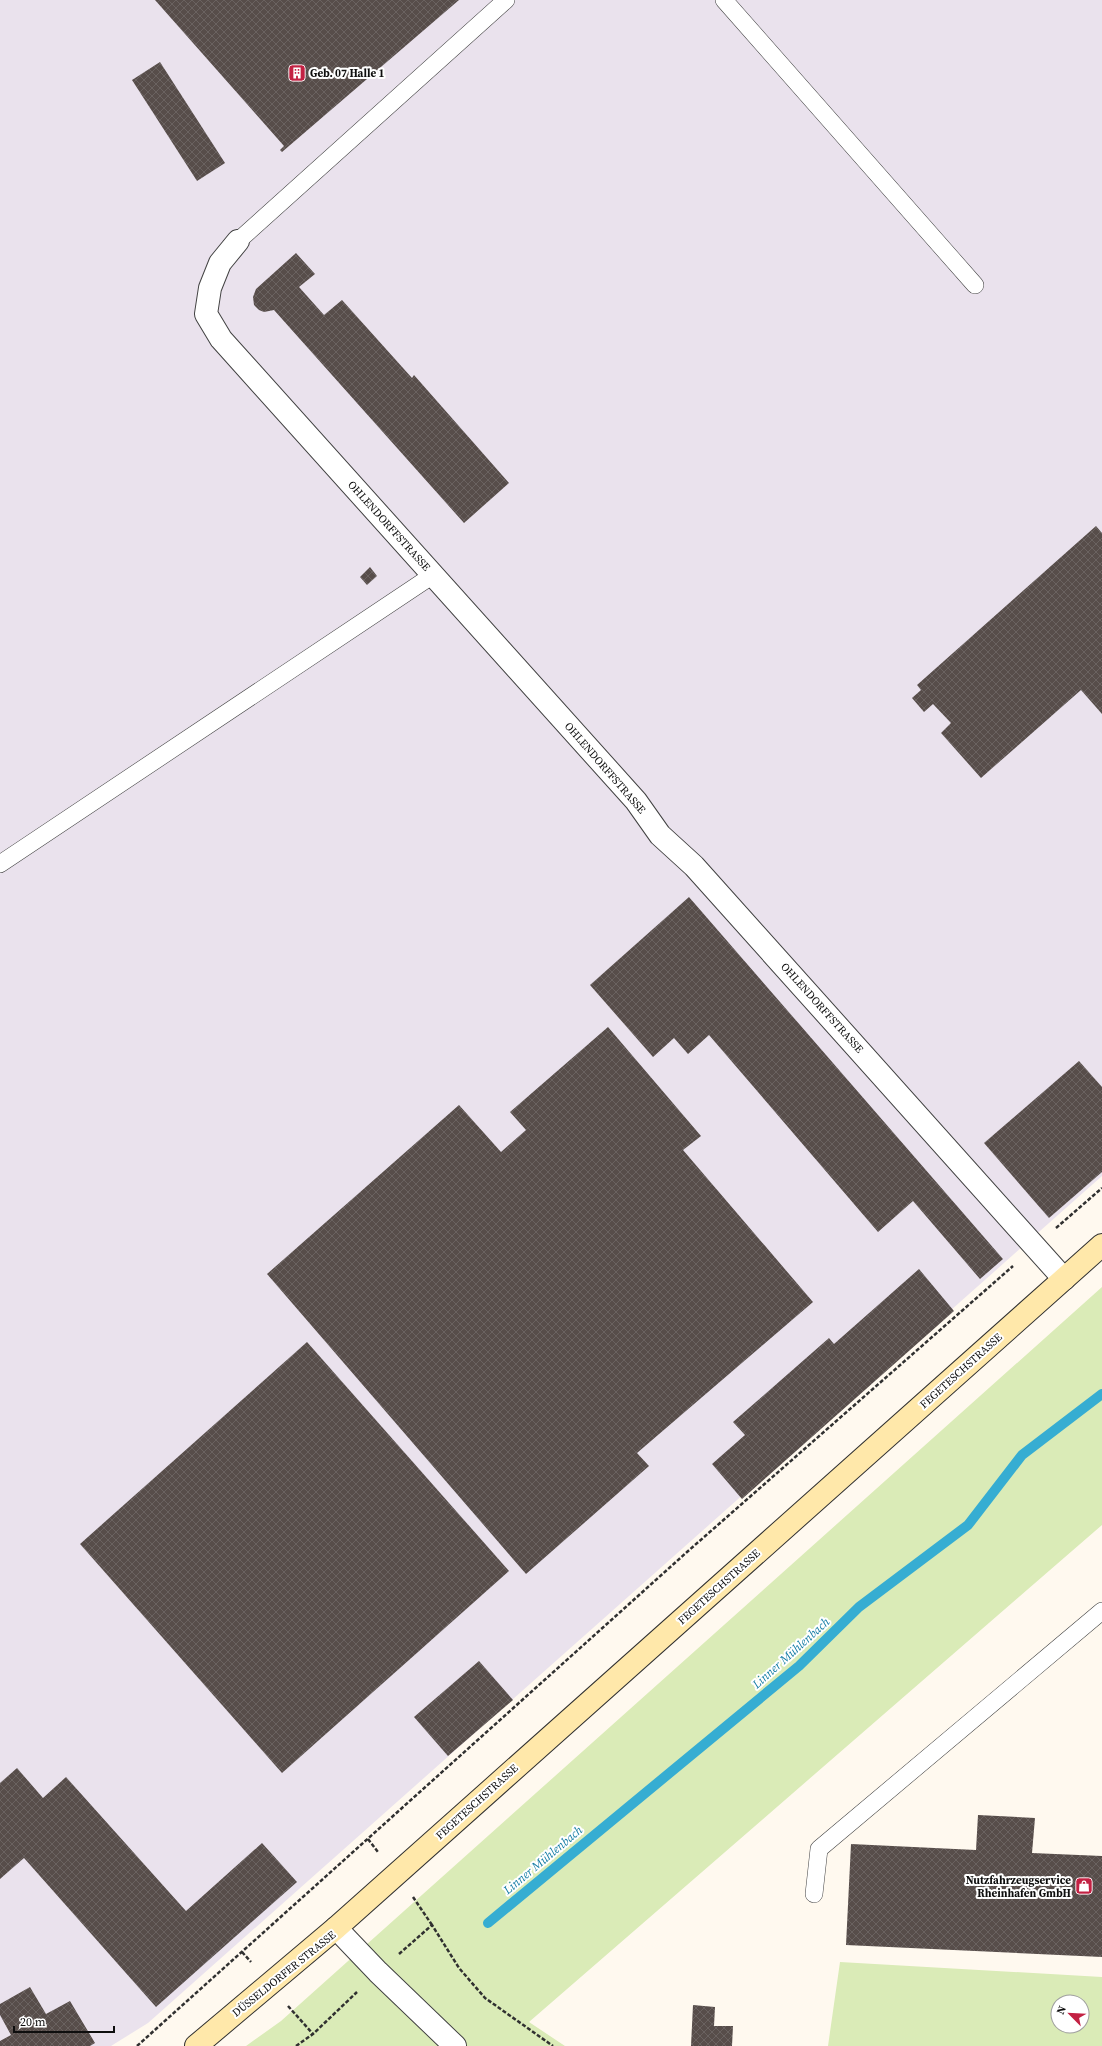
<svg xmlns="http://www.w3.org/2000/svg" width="1102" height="2046" font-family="'Source Serif 4',serif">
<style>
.industrial{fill:#eae2ed}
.grass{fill:#daebb7;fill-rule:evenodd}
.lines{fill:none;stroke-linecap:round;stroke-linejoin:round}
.stream{stroke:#36add2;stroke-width:10}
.building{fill:url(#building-cross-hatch)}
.lane-casing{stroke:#414141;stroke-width:18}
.street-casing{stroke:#414141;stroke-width:24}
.secondary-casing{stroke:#303030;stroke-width:24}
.path{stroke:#303030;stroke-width:2.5;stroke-dasharray:4 2;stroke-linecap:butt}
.lane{stroke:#fff;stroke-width:17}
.street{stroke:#fff;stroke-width:22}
.secondary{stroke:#ffe8aa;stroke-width:22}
.labels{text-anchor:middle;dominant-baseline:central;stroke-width:4;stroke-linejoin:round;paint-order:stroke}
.poi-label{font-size:11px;font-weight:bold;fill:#0e0e0e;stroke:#fff;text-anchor:start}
.street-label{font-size:11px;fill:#0e0e0e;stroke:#fff}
.water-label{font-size:12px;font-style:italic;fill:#137ca4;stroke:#fff}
</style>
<defs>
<pattern id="building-cross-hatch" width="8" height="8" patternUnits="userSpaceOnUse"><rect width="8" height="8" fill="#574d4a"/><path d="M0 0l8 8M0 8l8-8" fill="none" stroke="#6a6260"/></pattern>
</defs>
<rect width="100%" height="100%" fill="#fff9ef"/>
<!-- industrial -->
<path class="industrial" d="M 0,0 L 1102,0 L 1102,1176 L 148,2023 L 111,2046 L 0,2046 Z"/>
<!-- grass -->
<g class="grass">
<path d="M 1102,1287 L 1102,1525 L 529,2022 L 565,2046 L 246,2046 L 281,2021 Z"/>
<path d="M 840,1962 L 1102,1977 L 1102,2046 L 828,2046 ZM 1058,2002 L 1082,2002 L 1082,2026 L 1058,2026 Z"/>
</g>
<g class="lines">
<!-- stream -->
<path class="stream" d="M 488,1923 L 799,1666 L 859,1607 L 968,1525 L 1022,1455 L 1102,1394"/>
</g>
<!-- building -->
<g class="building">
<path d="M 155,0 L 459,0 L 282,152 L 280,150 L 284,146 Z"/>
<path d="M 160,62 L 225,163 L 197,181 L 132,80 Z"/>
<path d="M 296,253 L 315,274 L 299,287 L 324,315 L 342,300 L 412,378 L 414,375 L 509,483 L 464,523 L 274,310 L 264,312 L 259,310 L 254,305 L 253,297 L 256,289 Z"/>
<path d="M 1096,526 L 1102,533 L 1102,714 L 1081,690 L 981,778 L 941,733 L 951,723 L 933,704 L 924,712 L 912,698 L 921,690 L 917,685 Z"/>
<path d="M 370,567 L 377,576 L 367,585 L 360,577 Z"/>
<path d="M 689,897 L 1003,1259 L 980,1279 L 913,1201 L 878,1232 L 709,1035 L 688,1054 L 674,1038 L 653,1057 L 590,985 Z"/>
<path d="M 608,1027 L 701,1136 L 683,1150 L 813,1302 L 637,1453 L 649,1466 L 526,1574 L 267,1274 L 459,1105 L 501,1152 L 526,1130 L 510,1112 Z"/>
<path d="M 1079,1061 L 1102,1087 L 1102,1172 L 1049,1218 L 984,1143 Z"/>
<path d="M 919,1269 L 954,1311 L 742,1499 L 712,1464 L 745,1435 L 733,1422 L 829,1338 L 834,1344 Z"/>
<path d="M 307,1342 L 509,1571 L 282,1773 L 80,1544 Z"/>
<path d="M 479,1661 L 513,1700 L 448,1756 L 414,1717 Z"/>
<path d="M 17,1768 L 43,1798 L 66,1777 L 186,1911 L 262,1843 L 297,1882 L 156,2007 L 24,1858 L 0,1879 L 0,1783 Z"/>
<path d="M 978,1815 L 1035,1818 L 1032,1853 L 1102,1856 L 1102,1957 L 846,1945 L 851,1844 L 976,1850 Z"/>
<path d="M 30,1987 L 46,2014 L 70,2001 L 95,2043 L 90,2046 L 0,2046 L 0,2041 L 11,2035 L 0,2015 L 0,2004 Z"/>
<path d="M 693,2005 L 715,2007 L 714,2026 L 733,2026 L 732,2046 L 691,2046 Z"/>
</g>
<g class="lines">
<defs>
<g id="lane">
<path d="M 724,0 L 975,285"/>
<path d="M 238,241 L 506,0"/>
<path d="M 0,864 L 433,575"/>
<path d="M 814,1894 L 819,1849 L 1102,1611"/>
</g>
<g id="street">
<path d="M 238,241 L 220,263 L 210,288 L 206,314 L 221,339 L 636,801 L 660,835 L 694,866 L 1064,1279"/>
<path d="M 336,1928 L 378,1972 L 455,2046"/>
</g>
<path id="secondary" d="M 196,2046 L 336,1928 L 1102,1245"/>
</defs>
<!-- lane casing -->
<use href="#lane" class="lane-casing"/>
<!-- street casing -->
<use href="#street" class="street-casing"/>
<!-- secondary casing -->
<use href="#secondary" class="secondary-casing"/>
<!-- path -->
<g class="path">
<path d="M 1056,1228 L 1102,1188"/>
<path d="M 368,1839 L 378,1852"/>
<path d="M 413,1897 L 432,1925"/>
<path d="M 242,1952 L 251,1962"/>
<path d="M 399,1954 L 432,1925 L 459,1968 L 485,1998 L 553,2046"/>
<path d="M 288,2006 L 313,2034"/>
<path d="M 137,2046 L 687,1552 L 1013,1266"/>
<path d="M 296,2046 L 313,2034 L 357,1992"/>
</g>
<!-- lane -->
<use href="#lane" class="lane"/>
<!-- street -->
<use href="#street" class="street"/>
<!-- secondary -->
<use href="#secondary" class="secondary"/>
</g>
<!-- icons -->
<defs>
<symbol id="building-square" viewBox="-11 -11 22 22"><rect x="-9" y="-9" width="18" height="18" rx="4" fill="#c32143" stroke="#fff"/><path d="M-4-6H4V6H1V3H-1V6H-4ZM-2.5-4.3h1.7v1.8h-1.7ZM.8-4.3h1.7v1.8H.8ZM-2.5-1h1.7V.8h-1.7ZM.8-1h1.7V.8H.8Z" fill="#fff"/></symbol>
<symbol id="shop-square" viewBox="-11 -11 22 22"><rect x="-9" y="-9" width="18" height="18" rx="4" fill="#c32143" stroke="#fff"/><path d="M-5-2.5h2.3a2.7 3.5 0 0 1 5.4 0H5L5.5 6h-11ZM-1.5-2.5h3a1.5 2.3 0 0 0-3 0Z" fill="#fff"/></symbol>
</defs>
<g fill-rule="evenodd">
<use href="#building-square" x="287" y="63" width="20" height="20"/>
<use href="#shop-square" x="1074" y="1876" width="20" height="20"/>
</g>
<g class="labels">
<!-- poi labels -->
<g class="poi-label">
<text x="310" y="73">Geb. 07 Halle 1</text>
<text x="1071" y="1880" text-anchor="end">Nutzfahrzeugservice<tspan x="1071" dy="13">Rheinhafen GmbH</tspan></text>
</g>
<!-- street labels -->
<g class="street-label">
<text transform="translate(389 526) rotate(48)">OHLENDORFFSTRASSE</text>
<text transform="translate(605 768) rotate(49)">OHLENDORFFSTRASSE</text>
<text transform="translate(822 1008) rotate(48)">OHLENDORFFSTRASSE</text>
<text transform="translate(961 1371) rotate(-42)">FEGETESCHSTRASSE</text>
<text transform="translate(719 1587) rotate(-42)">FEGETESCHSTRASSE</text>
<text transform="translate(477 1802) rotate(-42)">FEGETESCHSTRASSE</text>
<text transform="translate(284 1974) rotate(-39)">DÜSSELDORFER STRASSE</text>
</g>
<!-- water labels -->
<g class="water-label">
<text transform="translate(791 1653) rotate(-42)">Linner Mühlenbach</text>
<text transform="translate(543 1860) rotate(-40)">Linner Mühlenbach</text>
</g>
</g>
<!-- north arrow -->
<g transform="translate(1070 2014) rotate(294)"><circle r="19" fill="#ffffff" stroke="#9f9f9f"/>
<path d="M0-3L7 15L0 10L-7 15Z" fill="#c32143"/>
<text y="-6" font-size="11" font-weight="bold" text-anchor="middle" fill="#0e0e0e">N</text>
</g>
<!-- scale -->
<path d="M14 2026v6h100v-6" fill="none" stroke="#0e0e0e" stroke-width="2"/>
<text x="20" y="2026" font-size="12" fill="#0e0e0e" stroke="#ffffff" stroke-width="3" paint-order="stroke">20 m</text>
</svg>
